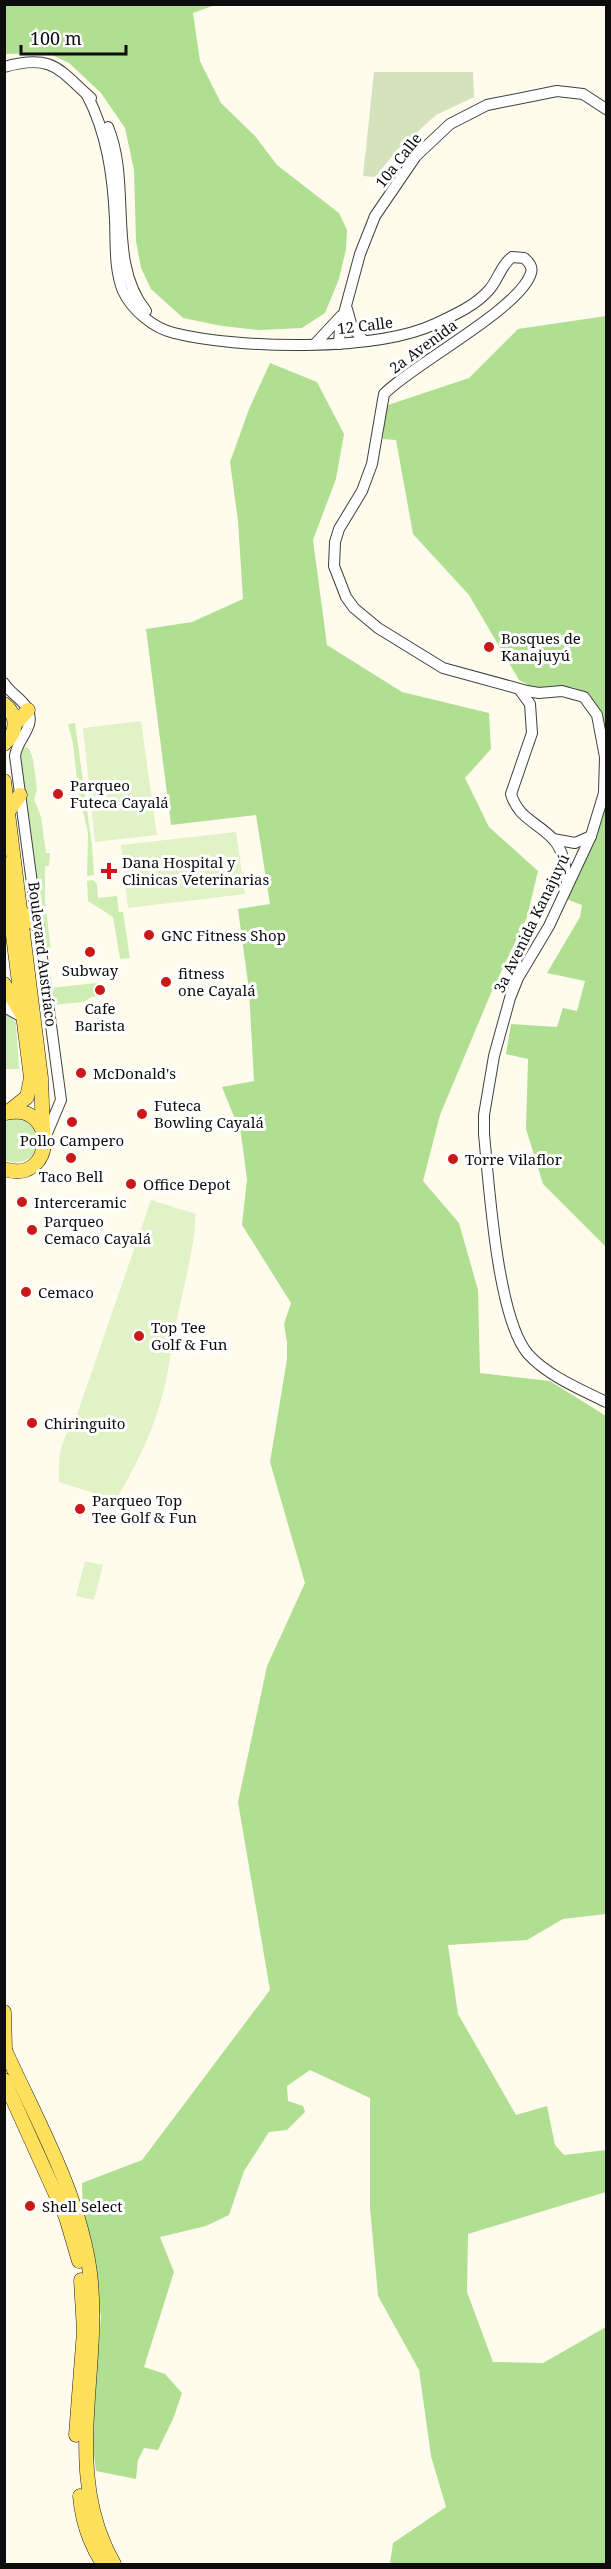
<svg xmlns="http://www.w3.org/2000/svg" width="611" height="2569" font-family="'Noto Serif',serif">
<style>
.green{fill:#ceedb3}
.forest{fill:#b0df91}
.cemetery{fill:#d4e3bc}
.pitch{fill:#e1f3c6}
.lines{fill:none;stroke-linecap:round;stroke-linejoin:round}
.minor-casing{stroke:#404040;stroke-width:12}
.major-casing{stroke:#1e1e1e;stroke-width:15}
.minor{stroke:#fff;stroke-width:10}
.major{stroke:#ffe05d;stroke-width:14}
.poi-dot{fill:#ca1918;stroke:#fff;stroke-width:2}
.labels{text-anchor:middle;dominant-baseline:central;stroke-width:6;stroke-linejoin:round;paint-order:stroke}
.street-label{font-size:15px;fill:#0d0d0d;stroke:#fff}
.poi-label{font-size:15px;fill:#0d0d0d;stroke:#fff;text-anchor:start}
</style>
<rect width="100%" height="100%" fill="#fffced"/>
<!-- green -->
<g class="green">
<path d="M 75,723 L 92,846 L 94,875 L 87,876 L 88,833 L 78,789 L 73,744 L 68,724 Z"/>
<path d="M 23,747 L 29,748 L 33,759 L 37,790 L 34,799 L 41,817 L 46,853 L 50,853 L 49,866 L 45,866 L 45,900 L 51,952 L 46,954 L 20,756 Z"/>
<path d="M 93,880 L 97,884 L 98,898 L 117,896 L 119,912 L 123,912 L 130,958 L 120,959 L 113,917 L 88,901 L 87,881 Z"/>
<path d="M 97,983 L 99,996 L 91,997 L 84,1002 L 52,1005 L 50,988 Z"/>
<path d="M 5,1013 L 16,1022 L 19,1069 L 5,1069 Z"/>
<path d="M 15,1119 C 52,1123 40,1173 5,1160 L 4,1122 Z"/>
</g>
<!-- forest -->
<g class="forest">
<path d="M 4,5 L 215,5 L 193,13 L 200,61 L 221,103 L 255,136 L 277,165 L 339,213 L 347,230 L 346,249 L 339,279 L 325,313 L 302,328 L 259,330 L 222,326 L 183,318 L 151,289 L 141,268 L 136,241 L 134,170 L 125,128 L 101,93 L 69,63 L 48,53 L 5,54 Z"/>
<path d="M 606,316 L 606,740 L 604,725 L 587,693 L 572,687 L 534,688 L 519,680 L 469,595 L 413,534 L 396,440 L 383,439 L 385,406 L 469,378 L 518,329 Z"/>
<path d="M 270,363 L 317,382 L 344,434 L 336,479 L 313,540 L 327,645 L 402,692 L 489,713 L 491,749 L 465,778 L 489,827 L 538,871 L 527,917 L 491,993 L 440,1115 L 423,1181 L 459,1223 L 478,1290 L 480,1373 L 550,1381 L 606,1416 L 606,1914 L 563,1919 L 527,1940 L 448,1945 L 458,2014 L 516,2115 L 547,2106 L 555,2145 L 564,2155 L 606,2150 L 606,2192 L 468,2234 L 467,2292 L 493,2362 L 543,2363 L 606,2327 L 606,2564 L 390,2564 L 393,2543 L 446,2507 L 431,2456 L 419,2370 L 378,2296 L 370,2208 L 370,2098 L 310,2070 L 287,2086 L 288,2101 L 303,2106 L 305,2112 L 287,2130 L 269,2132 L 244,2171 L 229,2215 L 206,2226 L 160,2237 L 174,2272 L 144,2367 L 165,2374 L 182,2393 L 173,2419 L 158,2450 L 144,2448 L 138,2460 L 136,2479 L 96,2471 L 92,2440 L 93,2394 L 101,2317 L 83,2216 L 82,2183 L 142,2160 L 270,1990 L 238,1802 L 267,1666 L 305,1583 L 270,1462 L 287,1359 L 287,1343 L 284,1324 L 291,1303 L 242,1225 L 247,1179 L 241,1134 L 222,1087 L 254,1081 L 249,990 L 238,909 L 270,904 L 256,815 L 171,825 L 146,629 L 192,622 L 243,599 L 238,521 L 230,462 L 249,409 Z"/>
<path d="M 606,803 L 606,1247 L 543,1184 L 526,1129 L 528,1059 L 506,1054 L 511,1024 L 557,1027 L 563,1008 L 577,1011 L 585,981 L 547,973 L 580,917 L 582,905 L 566,899 L 592,841 Z"/>
</g>
<!-- cemetery -->
<path class="cemetery" d="M 374,72 L 473,72 L 474,97 L 436,115 L 398,149 L 375,177 L 363,176 Z"/>
<!-- pitch -->
<g class="pitch">
<path d="M 141,721 L 157,835 L 95,842 L 83,728 Z"/>
<path d="M 236,832 L 245,894 L 128,908 L 121,845 Z"/>
<path d="M 151,1200 L 196,1214 C 194,1246 187,1274 180,1305 C 172,1337 170,1372 160,1404 C 150,1438 134,1469 116,1500 L 59,1482 C 58,1460 59,1441 74,1423 Z"/>
<path d="M 85,1561 L 103,1565 L 94,1600 L 76,1596 Z"/>
</g>
<g class="lines">
<defs>
<g id="minor">
<path d="M 4,67 C 53,53 59,70 91,98"/>
<path d="M 87,95 C 107,133 113,176 115,219 C 116,242 114,269 123,291 C 132,310 153,328 174,333 C 238,349 375,352 435,324 C 454,315 475,306 489,290 C 498,280 501,265 512,257 L 524,258 C 529,262 533,267 531,273 C 520,309 413,364 384,394 L 372,464 L 362,491 L 339,529 L 335,542 L 334,566 L 346,597 L 354,608 L 378,628 L 443,668 L 527,691 L 539,693 L 562,691 L 584,697 L 597,715 L 605,757 L 604,793 L 591,836 L 549,926 L 518,978 L 510,998 L 494,1056 L 484,1115 L 484,1134 C 489,1184 497,1318 528,1354 C 548,1376 580,1389 606,1402"/>
<path d="M 108,127 C 132,185 106,262 146,311"/>
<path d="M 347,309 L 352,327 L 364,341"/>
<path d="M 315,344 L 341,316"/>
<path d="M 339,344 L 340,328 L 360,254 L 375,216 L 416,156 L 450,124 L 487,105 L 557,91 L 583,94 L 606,109"/>
<path d="M 4,683 C 10,693 21,698 27,708 C 37,727 17,738 15,756 L 61,1100 L 45,1138"/>
<path d="M 519,689 L 530,704 L 532,733 L 511,794 C 518,818 537,822 553,839 C 564,851 566,868 567,884"/>
<path d="M 553,839 L 575,843 L 591,836"/>
<path d="M 4,995 L 6,1008 L 24,1018"/>
</g>
<g id="major">
<path d="M 4,704 C 18,715 18,732 4,744"/>
<path d="M 15,724 L 28,710"/>
<path d="M 4,781 L 41,1078 L 43,1131"/>
<path d="M 8,812 L 20,795"/>
<path d="M 4,864 L 31,1078 L 27,1097 L 8,1112"/>
<path d="M 21,912 L 37,925"/>
<path d="M 4,984 L 23,1016"/>
<path d="M 4,1169 C 55,1186 59,1101 6,1113"/>
<path d="M 4,2012 L 5,2049"/>
<path d="M 4,2048 C 36,2119 80,2195 90,2273 C 102,2372 61,2472 114,2564"/>
<path d="M 4,2080 L 66,2217 L 79,2261"/>
<path d="M 76,2435 L 84,2331 L 81,2280"/>
<path d="M 80,2496 C 82,2520 90,2544 103,2564"/>
</g>
</defs>
<!-- minor casing -->
<use href="#minor" class="minor-casing"/>
<!-- major casing -->
<use href="#major" class="major-casing"/>
<!-- minor -->
<use href="#minor" class="minor"/>
<!-- major -->
<use href="#major" class="major"/>
</g>
<!-- markers -->
<g class="poi-dot">
<circle cx="489" cy="647" r="6"/>
<circle cx="58" cy="794" r="6"/>
<path d="M106 862h6v6h6v6h-6v6h-6v-6h-6v-6h6z"/>
<circle cx="149" cy="935" r="6"/>
<circle cx="90" cy="952" r="6"/>
<circle cx="166" cy="982" r="6"/>
<circle cx="100" cy="990" r="6"/>
<circle cx="81" cy="1073" r="6"/>
<circle cx="142" cy="1114" r="6"/>
<circle cx="72" cy="1122" r="6"/>
<circle cx="71" cy="1158" r="6"/>
<circle cx="453" cy="1159" r="6"/>
<circle cx="131" cy="1184" r="6"/>
<circle cx="22" cy="1202" r="6"/>
<circle cx="32" cy="1230" r="6"/>
<circle cx="26" cy="1292" r="6"/>
<circle cx="139" cy="1336" r="6"/>
<circle cx="32" cy="1423" r="6"/>
<circle cx="80" cy="1509" r="6"/>
<circle cx="30" cy="2206" r="6"/>
</g>
<g class="labels">
<!-- street labels -->
<g class="street-label">
<text transform="translate(398 160) rotate(-52)">10a Calle</text>
<text transform="translate(365 325) rotate(-7)">12 Calle</text>
<text transform="translate(423 346) rotate(-36)">2a Avenida</text>
<text transform="translate(531 923) rotate(-64)">3a Avenida Kanajuyú</text>
<text transform="translate(43 954) rotate(83)">Boulevard Austríaco</text>
</g>
<!-- poi labels -->
<g class="poi-label">
<text x="501" y="638">Bosques de<tspan x="501" dy="17">Kanajuyú</tspan></text>
<text x="70" y="785">Parqueo<tspan x="70" dy="17">Futeca Cayalá</tspan></text>
<text x="122" y="862">Dana Hospital y<tspan x="122" dy="17">Clinicas Veterinarias</tspan></text>
<text x="161" y="935">GNC Fitness Shop</text>
<text x="90" y="970" text-anchor="middle">Subway</text>
<text x="178" y="973">fitness<tspan x="178" dy="17">one Cayalá</tspan></text>
<text x="100" y="1008" text-anchor="middle">Cafe<tspan x="100" dy="17">Barista</tspan></text>
<text x="93" y="1073">McDonald's</text>
<text x="154" y="1105">Futeca<tspan x="154" dy="17">Bowling Cayalá</tspan></text>
<text x="72" y="1140" text-anchor="middle">Pollo Campero</text>
<text x="465" y="1159">Torre Vilaflor</text>
<text x="71" y="1176" text-anchor="middle">Taco Bell</text>
<text x="143" y="1184">Office Depot</text>
<text x="34" y="1202">Interceramic</text>
<text x="44" y="1221">Parqueo<tspan x="44" dy="17">Cemaco Cayalá</tspan></text>
<text x="38" y="1292">Cemaco</text>
<text x="151" y="1327">Top Tee<tspan x="151" dy="17">Golf &amp; Fun</tspan></text>
<text x="44" y="1423">Chiringuito</text>
<text x="92" y="1500">Parqueo Top<tspan x="92" dy="17">Tee Golf &amp; Fun</tspan></text>
<text x="42" y="2206">Shell Select</text>
</g>
</g>
<!-- border -->
<rect width="611" height="2569" fill="none" stroke="#0d0d0d" stroke-width="12"/>
<!-- scale -->
<path d="M21 45v9h105v-9" fill="none" stroke="#0d0d0d" stroke-width="3"/>
<text x="30" y="45" font-size="18" fill="#0d0d0d" stroke="#ffffff" stroke-width="4.5" paint-order="stroke">100 m</text>
</svg>
